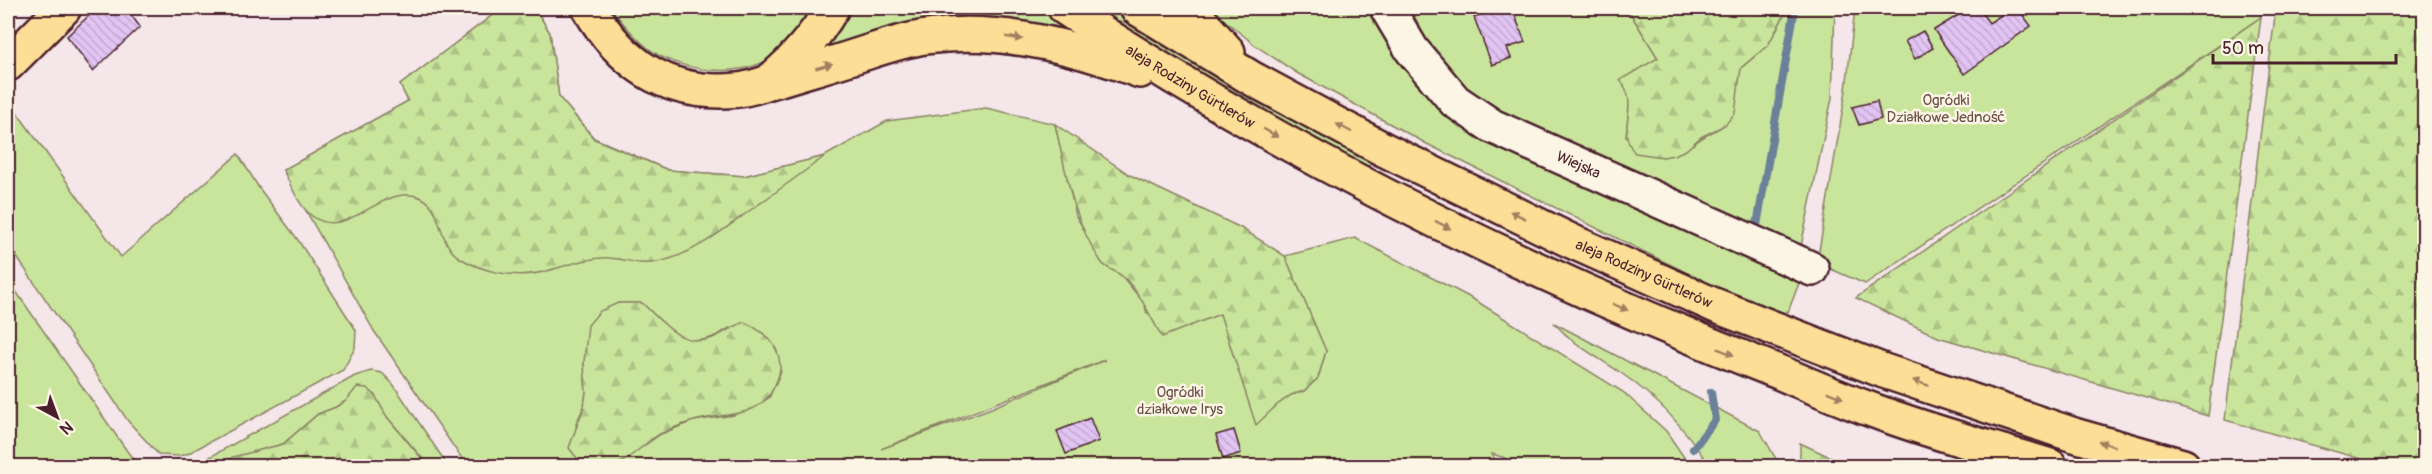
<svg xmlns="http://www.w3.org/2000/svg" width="2432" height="474" font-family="Pangolin,sans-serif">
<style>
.green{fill:#c9e59c;stroke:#8a8264;stroke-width:1.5;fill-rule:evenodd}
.forest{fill:url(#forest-firs);stroke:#8a8264;stroke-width:1.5}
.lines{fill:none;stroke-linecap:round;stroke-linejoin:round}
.stream{stroke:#6b8199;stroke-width:8}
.building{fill:url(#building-back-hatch);stroke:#4a1f2b;stroke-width:1.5}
.minor-casing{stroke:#4a1f2b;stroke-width:38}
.major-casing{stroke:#4a1f2b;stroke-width:38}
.minor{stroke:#fcf5e5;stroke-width:33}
.major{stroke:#fcde96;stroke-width:33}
.oneway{fill:#a37e60}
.labels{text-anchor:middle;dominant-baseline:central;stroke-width:5;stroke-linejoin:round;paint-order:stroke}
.street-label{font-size:15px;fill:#4a1f2b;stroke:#fcf5e5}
.park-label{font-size:15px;fill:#6a5047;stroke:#fcf5e5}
</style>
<defs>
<pattern id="forest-firs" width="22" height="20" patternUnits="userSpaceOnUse" patternTransform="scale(1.5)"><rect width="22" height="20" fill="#c9e59c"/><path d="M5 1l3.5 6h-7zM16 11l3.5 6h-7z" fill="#aec487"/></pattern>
<pattern id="building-back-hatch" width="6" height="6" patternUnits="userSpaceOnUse" patternTransform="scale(1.5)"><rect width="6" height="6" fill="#e1c4f2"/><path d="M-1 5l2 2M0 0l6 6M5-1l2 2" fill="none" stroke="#c3a8d0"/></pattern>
</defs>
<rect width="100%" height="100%" fill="#f4e6e9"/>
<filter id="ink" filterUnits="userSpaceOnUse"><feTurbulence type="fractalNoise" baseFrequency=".0167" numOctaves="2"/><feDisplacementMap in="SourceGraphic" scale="12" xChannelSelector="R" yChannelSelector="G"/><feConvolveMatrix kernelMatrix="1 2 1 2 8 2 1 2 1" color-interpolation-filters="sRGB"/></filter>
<g filter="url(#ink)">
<!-- green -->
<g class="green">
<path d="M 502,8 L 535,8 L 550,33 L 559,97 L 594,138 L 668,170 L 744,176 L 825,156 L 887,121 L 986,108 L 1055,124 L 1076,216 L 1104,265 L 1121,275 L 1144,303 L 1147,313 L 1220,313 L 1256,424 L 1277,405 L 1291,395 L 1304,391 L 1318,378 L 1326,351 L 1285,256 L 1355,238 L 1473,299 L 1623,392 L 1666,431 L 1690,466 L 1511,466 L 1505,458 L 1492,454 L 1498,466 L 614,466 L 661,434 L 693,421 L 734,415 L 769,398 L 781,371 L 729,328 C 687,357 671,330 642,303 L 618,303 L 586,346 L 584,363 L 586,392 L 584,406 L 576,424 L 580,464 L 589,466 L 467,466 L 374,331 L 283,170 L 408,101 L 400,85 ZM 1105,360 L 989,409 L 881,449 L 1104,360 Z"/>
<path d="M 611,8 L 819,8 C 806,22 793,40 779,52 C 746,80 685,73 652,51 C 636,40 623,23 611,8 Z"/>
<path d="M 848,8 L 1040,8 L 1078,32 L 819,55 Z"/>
<path d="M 1085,8 L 1113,8 L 1186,53 L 1375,159 L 1365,170 Z"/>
<path d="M 1210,8 L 1378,8 L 1434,59 L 1411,8 L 1627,8 L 1658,58 L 1626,87 L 1630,95 L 1626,136 L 1694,144 C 1703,135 1721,129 1726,123 C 1740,106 1736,87 1741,68 L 1768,45 L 1788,8 L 1835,8 L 1832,98 L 1796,270 L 1799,283 L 1788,312 L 1786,311 L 1782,320 L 1427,144 L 1297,73 L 1256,46 Z"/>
<path d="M 1855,8 L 2262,8 L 2261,17 L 1865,284 L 1817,263 L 1846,90 Z"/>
<path d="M 8,100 L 121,257 L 238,154 L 259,188 L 298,240 L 356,330 L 355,348 L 343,370 L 187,454 L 179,456 L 159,455 L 128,421 L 8,244 Z"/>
<path d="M 8,280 L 127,451 L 138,466 L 8,466 Z"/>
<path d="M 1554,323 L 1760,431 L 1776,459 L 1778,466 L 1709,466 C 1687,430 1656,397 1621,373 C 1595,355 1576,347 1554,323 Z"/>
<path d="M 371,371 L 382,373 L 393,384 L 448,466 L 425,466 L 423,459 L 387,417 L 374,394 L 346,401 L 336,407 L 318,414 L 283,444 L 243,455 L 215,466 L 194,466 L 355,376 Z"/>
</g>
<!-- forest -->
<g class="forest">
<path d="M 502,8 L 535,8 L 550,33 L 559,97 L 594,139 L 668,170 L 744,176 L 825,156 C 801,174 776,192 752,209 C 723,230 693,255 658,262 C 634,266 630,259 609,258 C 600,257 590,260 582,261 C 569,264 556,269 543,272 C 516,279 483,272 460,258 C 437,244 443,208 422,198 C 383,180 348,243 312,216 C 298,205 291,185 283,170 L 408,101 L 400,85 Z"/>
<path d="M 1627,8 L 1788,8 L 1768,45 L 1741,68 L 1735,113 L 1725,125 L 1701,137 L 1686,150 L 1674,155 L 1663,157 L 1635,153 C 1614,129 1642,107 1620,80 L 1658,58 Z"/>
<path d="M 2276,8 L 2424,8 L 2424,466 L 2386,466 L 2225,420 Z"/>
<path d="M 2261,17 L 2208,416 L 1938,337 L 1856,298 Z"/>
<path d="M 1055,124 L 1130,175 L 1241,228 L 1285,256 L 1326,351 L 1318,378 L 1304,391 L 1291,395 L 1277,405 L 1256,425 L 1220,314 L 1162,337 C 1150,317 1140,291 1122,276 C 1116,271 1107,269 1102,263 C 1073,222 1066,172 1055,124 Z"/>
<path d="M 618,303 L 642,303 C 664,323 685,353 719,335 C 727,331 735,326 744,322 C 763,331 779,343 780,365 C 781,373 777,380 774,387 C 759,420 724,412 694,421 C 683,424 670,429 660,434 C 646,441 625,465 611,466 C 588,469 582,466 569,448 L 584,406 L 586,392 L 584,363 L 588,325 L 600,311 Z"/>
<path d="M 357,387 L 367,388 L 374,394 L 387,417 L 423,460 L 425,466 L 215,466 L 233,457 L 283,444 L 318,414 L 336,407 L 346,401 Z"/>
<path d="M 1800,443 L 1845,464 L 1852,466 L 1800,466 Z"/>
</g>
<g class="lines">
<!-- stream -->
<g class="stream">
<path d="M 1757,225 L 1795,8"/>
<path d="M 1693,449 L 1715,420 L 1711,392"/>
</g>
</g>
<!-- building -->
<g class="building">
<path d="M 97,8 L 126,8 L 140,27 L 93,71 L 67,36 Z"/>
<path d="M 1499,8 L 1512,8 L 1525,42 L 1507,48 L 1511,58 L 1492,65 L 1474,17 Z"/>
<path d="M 1970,8 L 1978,8 L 1989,23 L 2012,8 L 2018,8 L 2031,26 L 1964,74 L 1934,30 Z"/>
<path d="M 1923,31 L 1933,48 L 1915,59 L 1905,41 Z"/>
<path d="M 1877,101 L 1881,119 L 1859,125 L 1852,107 Z"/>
<path d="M 1090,418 L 1099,441 L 1066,454 L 1057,431 Z"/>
<path d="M 1234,430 L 1241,453 L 1223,459 L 1216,435 Z"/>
</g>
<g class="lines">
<defs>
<g id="minor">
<path id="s1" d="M 1387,8 L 1412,50 L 1455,101 L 1492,126 L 1812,269"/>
</g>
<g id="major">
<path d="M 589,8 C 622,65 669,97 738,90 C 751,89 764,83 777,80 C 799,73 821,67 843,60 C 870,52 897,41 926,37 C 999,27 1072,46 1140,71"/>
<path id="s2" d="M 1065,8 C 1288,157 1531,275 1781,373 C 1811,386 1841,399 1872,410 C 1930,432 1991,448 2050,466"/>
<path id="s3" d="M 1137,8 L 1251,78 L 1383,149 L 1571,241 L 1714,305 L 1884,371 L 2074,435 L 2183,466"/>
<path d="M 1189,8 L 1228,52"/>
<path d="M 8,64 L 64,8"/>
<path d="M 772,79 C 796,59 816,35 832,8"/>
</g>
</defs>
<!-- minor casing -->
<use href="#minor" class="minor-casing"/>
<!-- major casing -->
<use href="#major" class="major-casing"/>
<!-- minor -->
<use href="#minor" class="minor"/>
<!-- major -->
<use href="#major" class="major"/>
</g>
<!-- one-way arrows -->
<defs><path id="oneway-solid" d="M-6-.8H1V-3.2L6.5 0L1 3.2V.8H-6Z" transform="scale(1.5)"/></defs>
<g class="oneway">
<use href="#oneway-solid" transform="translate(1014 38) rotate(8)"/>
<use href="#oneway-solid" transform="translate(824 66) rotate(-16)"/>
<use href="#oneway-solid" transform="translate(1344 128) rotate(-152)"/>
<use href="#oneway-solid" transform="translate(1271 133) rotate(29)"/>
<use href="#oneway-solid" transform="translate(1518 215) rotate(-154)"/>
<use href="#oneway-solid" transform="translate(1443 225) rotate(27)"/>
<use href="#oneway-solid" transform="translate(1620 307) rotate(23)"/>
<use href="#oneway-solid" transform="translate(1726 352) rotate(22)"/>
<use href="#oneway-solid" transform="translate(1921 383) rotate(-161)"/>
<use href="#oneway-solid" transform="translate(1835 395) rotate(22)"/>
<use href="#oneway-solid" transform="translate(2107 444) rotate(-164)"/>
</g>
</g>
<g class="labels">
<!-- street labels -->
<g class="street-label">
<text stroke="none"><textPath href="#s2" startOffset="148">aleja Rodziny Gürtlerów</textPath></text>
<text stroke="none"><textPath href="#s1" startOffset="255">Wiejska</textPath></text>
<text stroke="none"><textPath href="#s3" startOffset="573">aleja Rodziny Gürtlerów</textPath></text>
</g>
<!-- park labels -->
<g class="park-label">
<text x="1946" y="100">Ogródki<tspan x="1946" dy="17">Działkowe Jedność</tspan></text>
<text x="1180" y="392">Ogródki<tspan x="1180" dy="17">działkowe Irys</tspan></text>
</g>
</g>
<!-- margin -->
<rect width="2432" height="474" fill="none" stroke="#fcf5e5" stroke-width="30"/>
<rect x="15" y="15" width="2402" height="444" fill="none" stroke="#4a1f2b" stroke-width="2" filter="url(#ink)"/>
<!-- north arrow -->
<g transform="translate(57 417) rotate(139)" stroke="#fcf5e5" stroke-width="4.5" paint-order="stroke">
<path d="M0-4.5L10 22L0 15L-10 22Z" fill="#4a1f2b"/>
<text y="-9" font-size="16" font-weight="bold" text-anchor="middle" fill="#4a1f2b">N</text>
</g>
<!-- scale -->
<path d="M2213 54v9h183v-9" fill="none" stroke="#4a1f2b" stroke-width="3"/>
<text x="2222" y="54" font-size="18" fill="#4a1f2b" stroke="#fcf5e5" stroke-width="4.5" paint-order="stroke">50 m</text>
</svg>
